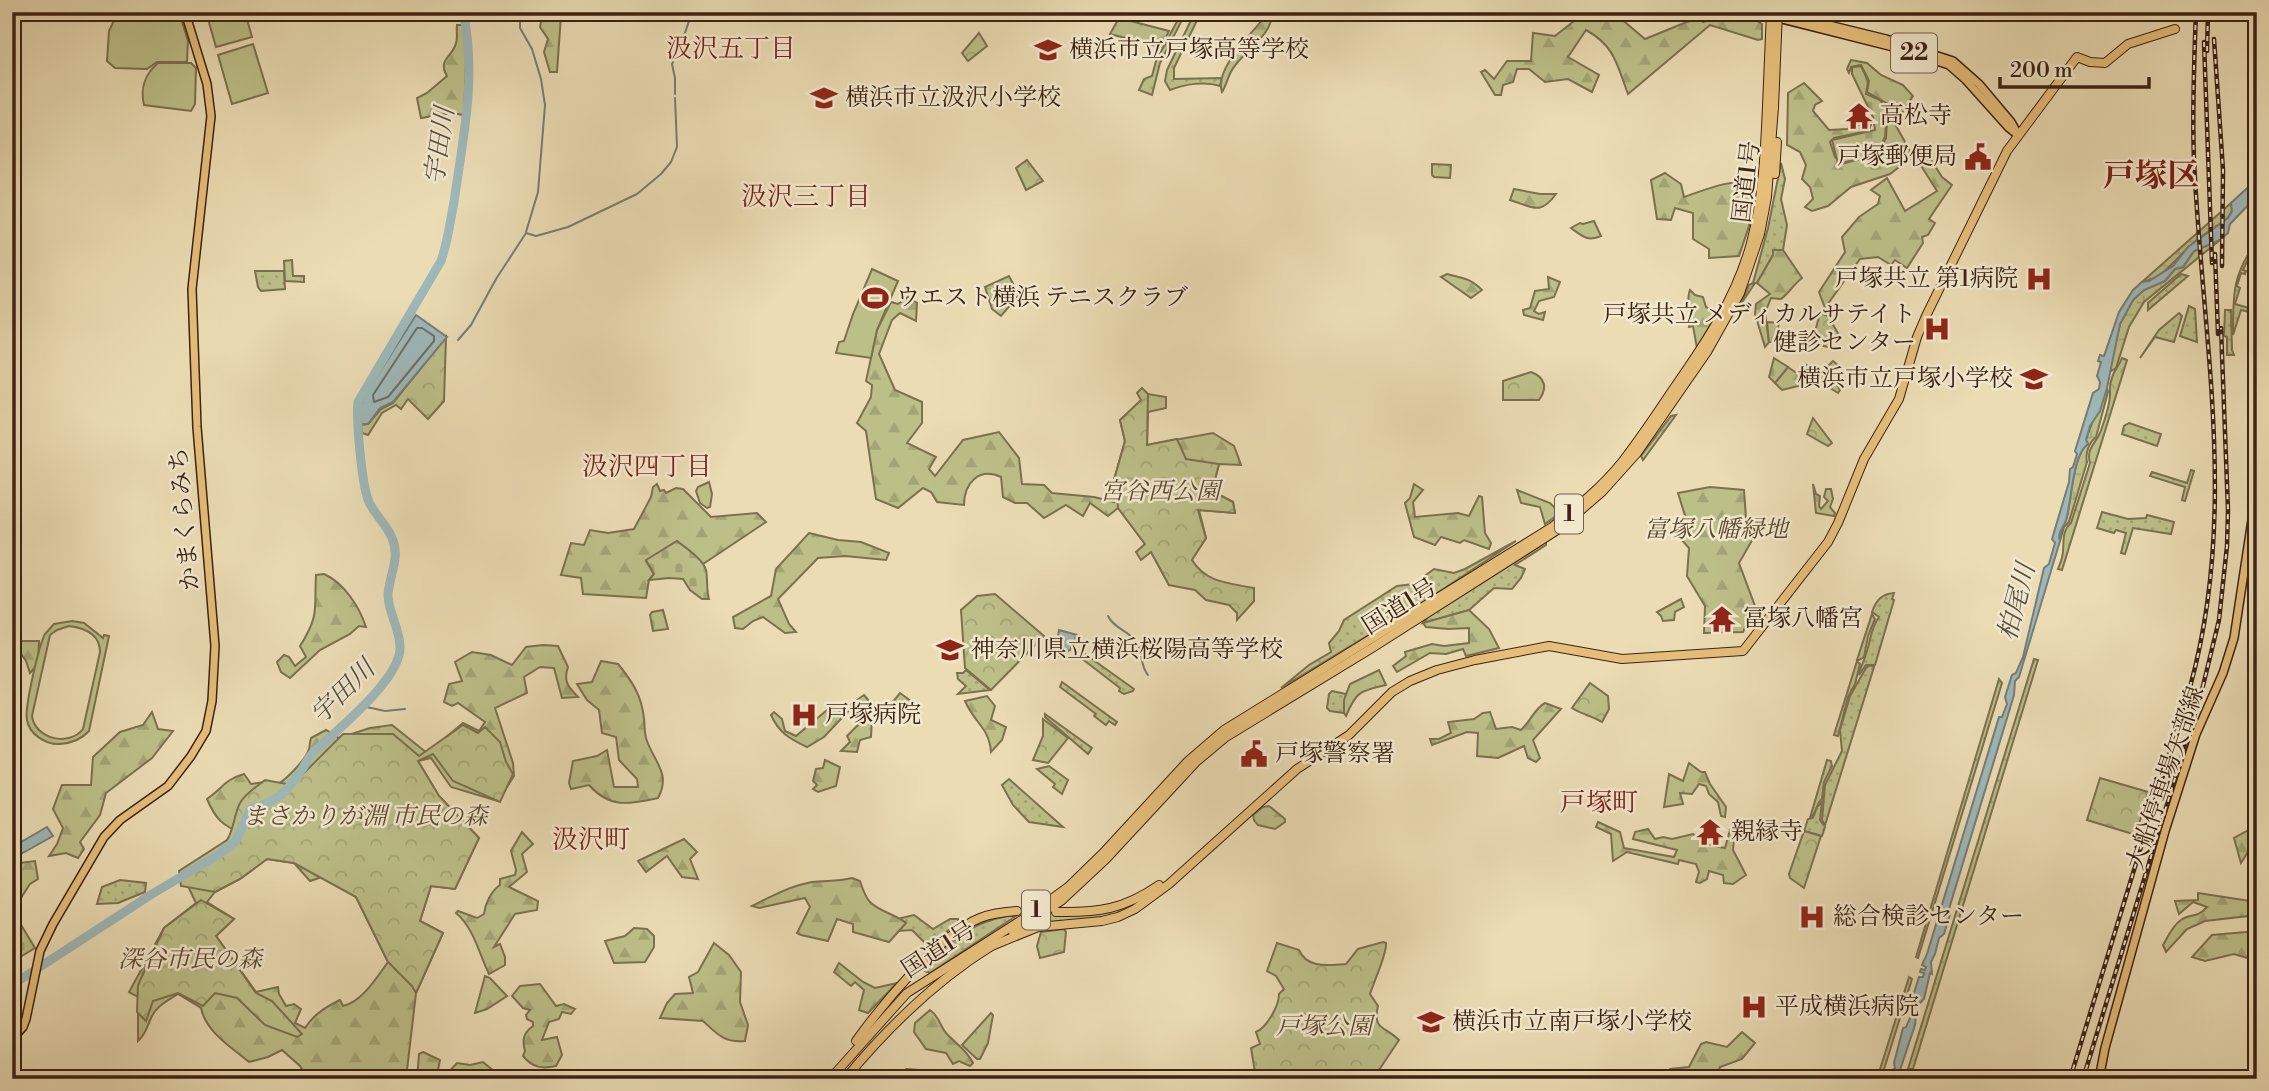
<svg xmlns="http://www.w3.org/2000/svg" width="2269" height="1091" font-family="'Libre Bodoni','Noto Serif JP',serif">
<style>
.grass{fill:url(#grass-dots);stroke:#7c704f;stroke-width:2}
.forest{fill:url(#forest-firs);stroke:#7c704f;stroke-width:2;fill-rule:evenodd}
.wetland{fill:url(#wetland-marsh);stroke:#7c704f;stroke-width:2}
.cemetery{fill:url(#cemetery-stones);stroke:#7c704f;stroke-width:2}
.park{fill:url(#park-crowns);stroke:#7c704f;stroke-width:2}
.pitch{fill:#bdbf89;stroke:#7c704f;stroke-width:2;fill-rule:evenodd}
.water{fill:#9eb8b9;stroke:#767c77;stroke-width:2}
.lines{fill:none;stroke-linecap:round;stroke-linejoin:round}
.shore{stroke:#6c6d67;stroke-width:2}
.stream{stroke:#767c77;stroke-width:2}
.river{stroke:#9eb8b9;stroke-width:9}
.highway-tunnel{stroke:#c8b794;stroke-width:8;stroke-dasharray:8 4;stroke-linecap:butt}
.major-casing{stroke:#3b2215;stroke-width:10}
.highway-casing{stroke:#3b2215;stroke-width:10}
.major{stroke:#e6be7a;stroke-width:7}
.highway{stroke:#e6be7a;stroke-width:8}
.rail-casing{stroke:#3b2215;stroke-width:4.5}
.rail{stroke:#f2e8ce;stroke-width:2;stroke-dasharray:5;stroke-linecap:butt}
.highway-bridge-casing{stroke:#3b2215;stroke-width:10;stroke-linecap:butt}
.highway-bridge{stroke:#e6be7a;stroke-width:8}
.labels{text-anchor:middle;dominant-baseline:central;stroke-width:5;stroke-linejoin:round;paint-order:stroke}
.shield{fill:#f2e8ce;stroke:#725d4c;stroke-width:2}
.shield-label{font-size:23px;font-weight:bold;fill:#3b2215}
.poi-label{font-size:24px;fill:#3b2215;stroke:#f2e8ce;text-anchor:start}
.street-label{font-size:24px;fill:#3b2215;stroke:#f2e8ce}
.park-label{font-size:24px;font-style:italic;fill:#5c4932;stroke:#f2e8ce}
.neighbourhood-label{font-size:26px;fill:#7a1f14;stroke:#f2e8ce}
.water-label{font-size:26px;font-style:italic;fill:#594f46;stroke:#f2e8ce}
.district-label{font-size:32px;font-weight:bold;fill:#7a1f14;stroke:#f2e8ce}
</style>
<defs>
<pattern id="grass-dots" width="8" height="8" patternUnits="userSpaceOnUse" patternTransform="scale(1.75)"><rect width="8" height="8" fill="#bdbf89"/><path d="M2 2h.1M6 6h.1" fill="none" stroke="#a3a475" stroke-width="1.8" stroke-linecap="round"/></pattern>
<pattern id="forest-firs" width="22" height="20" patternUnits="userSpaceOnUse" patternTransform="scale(1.75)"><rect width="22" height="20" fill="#bdbf89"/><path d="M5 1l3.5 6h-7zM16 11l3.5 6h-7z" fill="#a3a475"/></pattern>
<pattern id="wetland-marsh" width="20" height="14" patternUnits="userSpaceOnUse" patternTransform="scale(1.75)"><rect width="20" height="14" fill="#bdbf89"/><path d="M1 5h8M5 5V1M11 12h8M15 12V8" fill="none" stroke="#a3a475"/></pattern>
<pattern id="cemetery-stones" width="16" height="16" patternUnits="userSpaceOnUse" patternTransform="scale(1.75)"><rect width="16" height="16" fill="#bdbf89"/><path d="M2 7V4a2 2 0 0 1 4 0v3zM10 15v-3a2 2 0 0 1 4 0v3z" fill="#a3a475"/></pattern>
<pattern id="park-crowns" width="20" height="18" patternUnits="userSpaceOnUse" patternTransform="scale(1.75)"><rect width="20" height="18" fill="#bdbf89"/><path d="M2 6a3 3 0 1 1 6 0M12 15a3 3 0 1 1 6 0" fill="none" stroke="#a3a475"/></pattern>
</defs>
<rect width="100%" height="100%" fill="#ebdcb4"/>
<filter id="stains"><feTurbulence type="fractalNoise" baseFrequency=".00286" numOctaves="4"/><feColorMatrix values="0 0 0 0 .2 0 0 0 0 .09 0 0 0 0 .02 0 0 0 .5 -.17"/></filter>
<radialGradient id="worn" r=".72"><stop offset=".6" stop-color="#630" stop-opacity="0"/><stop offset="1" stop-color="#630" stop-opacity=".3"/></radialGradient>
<!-- grass -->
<g class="grass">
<path d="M 1182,12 L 1186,12 L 1160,63 L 1152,95 L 1139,90 L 1144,79 L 1152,76 L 1156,61 Z"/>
<path d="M 1195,12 L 1201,12 L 1174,68 L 1174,79 L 1222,78 L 1220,86 C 1205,81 1185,84 1170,90 L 1165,81 L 1167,70 Z"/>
<path d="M 1781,163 L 1785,179 L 1781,199 L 1787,225 L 1783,250 L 1773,250 L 1773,255 L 1757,283 L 1755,283 L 1741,304 L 1749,285 L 1753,283 L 1768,228 Z"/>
<path d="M 2257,241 L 2243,270 L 2246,271 L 2245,274 L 2241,273 L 2237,286 L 2240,288 L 2235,304 L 2249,308 L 2253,296 L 2257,297 L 2257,314 L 2241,310 L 2233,335 C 2233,295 2232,275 2257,241 Z"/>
<path d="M 255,271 L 284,271 L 285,289 L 261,291 L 258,287 Z"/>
<path d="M 2181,274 L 2188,276 L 2148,310 L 2148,303 Z"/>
<path d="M 2189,306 L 2195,309 L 2197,342 L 2180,336 Z"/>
<path d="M 2225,310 L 2231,310 L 2232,350 L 2234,355 L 2227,355 L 2227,337 L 2224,336 Z"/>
<path d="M 2179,313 L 2182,316 L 2174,342 L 2155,337 L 2140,358 L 2159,330 Z"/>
<path d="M 1676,415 L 1643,460 L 1641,456 L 1671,416 Z"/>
<path d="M 2129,423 L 2161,434 L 2157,446 L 2122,434 L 2124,426 Z"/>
<path d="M 2191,470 L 2194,471 L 2185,501 L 2182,500 L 2185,487 L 2150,476 L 2152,472 L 2187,483 Z"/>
<path d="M 2102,512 L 2128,519 L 2146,518 L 2147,515 L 2174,522 L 2171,534 L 2133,528 L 2125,554 L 2121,553 L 2126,533 L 2116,530 L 2114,533 L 2097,528 Z"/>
<path d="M 1516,541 L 1425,601 L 1281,688 L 1309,665 L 1331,652 L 1329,643 L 1339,631 L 1344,620 L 1397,586 L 1414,584 L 1434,569 L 1454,573 L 1465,569 Z"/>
<path d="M 1546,542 L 1546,545 L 1515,565 L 1525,569 L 1521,578 L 1512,589 L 1494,588 L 1469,610 L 1423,623 L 1428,617 Z"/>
<path d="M 1894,593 L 1892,599 L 1894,600 L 1875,665 L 1866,665 L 1859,675 C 1860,667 1864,662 1866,654 C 1871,641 1870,629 1879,617 L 1872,612 C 1876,601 1881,594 1894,593 Z"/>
<path d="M 1872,614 L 1875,619 L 1868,636 L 1864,657 L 1859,660 L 1857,660 Z"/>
<path d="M 1085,654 L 1134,689 L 1133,691 L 1124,694 L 1119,691 L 1120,688 L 1081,658 Z"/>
<path d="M 2034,659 L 2038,660 L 1913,1069 L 1908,1069 Z"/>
<path d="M 1857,661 L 1860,664 L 1855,684 L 1848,697 L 1838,736 L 1834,735 Z"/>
<path d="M 1870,665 L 1874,667 L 1825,825 L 1822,820 L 1825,785 L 1842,751 L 1840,730 L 1850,696 L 1866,668 Z"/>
<path d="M 966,670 L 990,690 L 958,694 L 966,686 L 958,679 L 957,673 L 963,673 Z"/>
<path d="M 1999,679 L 2002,683 L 1918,958 L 1916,957 Z"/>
<path d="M 1062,682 L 1117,722 L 1115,725 L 1109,721 L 1106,725 L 1094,716 L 1096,714 L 1060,687 Z"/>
<path d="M 1332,691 L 1346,694 L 1344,713 L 1330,711 L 1327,708 L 1329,694 Z"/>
<path d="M 1045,714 L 1092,748 L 1088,754 L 1045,717 Z"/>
<path d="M 1827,760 L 1831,761 L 1832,766 L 1824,782 L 1822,799 C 1816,803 1817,814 1810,818 Z"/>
<path d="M 1049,766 L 1068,780 L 1062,794 L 1053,787 L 1055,784 L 1037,769 Z"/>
<path d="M 1009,779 L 1063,827 L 1029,822 L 1013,805 L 1002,785 Z"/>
<path d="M 1822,802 L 1820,820 L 1825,827 L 1822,836 L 1804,831 L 1808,819 L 1813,818 L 1817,807 Z"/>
<path d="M 120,880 L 146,883 L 145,892 L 118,903 L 97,904 L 102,887 Z"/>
<path d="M 1145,897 C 1123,921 1076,920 1044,923 L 1040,918 L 1056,907 L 1057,915 Z"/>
<path d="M 914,915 L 933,929 L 950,919 L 958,919 L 958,923 L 928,946 L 912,930 L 899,931 L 901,918 Z"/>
<path d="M 1008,916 L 1016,916 L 930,973 L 922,970 C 950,942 968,923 1008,916 Z"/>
<path d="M 1909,977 L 1912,979 L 1881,1079 L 1877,1079 Z"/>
</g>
<!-- forest -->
<g class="forest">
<path d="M 543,12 L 560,12 L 561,15 L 557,72 L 550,72 L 544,52 L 548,39 L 540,27 Z"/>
<path d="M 1265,12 L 1273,12 C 1271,37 1246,49 1234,67 C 1228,74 1227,85 1222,92 C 1214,70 1249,37 1262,20 Z"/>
<path d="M 1576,12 L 1613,12 L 1645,39 L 1699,17 L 1703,22 L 1710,19 L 1713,12 L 1742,12 L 1762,24 L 1762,39 L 1758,40 L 1710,25 L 1628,94 C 1617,65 1615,46 1586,30 L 1568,57 L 1599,75 L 1592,92 L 1568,79 L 1545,82 L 1529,69 L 1517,69 L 1513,82 L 1503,85 L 1501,95 L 1495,95 L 1481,72 L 1485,70 L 1494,79 L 1507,61 L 1531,61 L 1533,33 L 1555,36 L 1579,17 Z"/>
<path d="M 457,25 L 463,25 L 467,39 L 464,115 L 451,113 L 421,118 L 417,98 L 427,93 L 447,76 C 437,59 453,57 456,43 C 458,38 456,31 457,25 Z"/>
<path d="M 1851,60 L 1867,63 L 1881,75 L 1903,85 L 1913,96 L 1895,124 L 1914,158 L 1908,160 L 1890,174 L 1851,187 L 1828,206 L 1812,211 L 1805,207 L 1813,199 L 1810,187 L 1802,179 L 1806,165 L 1800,152 L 1787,145 L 1788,93 L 1804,83 L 1822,101 L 1815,105 L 1813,111 L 1829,130 L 1847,129 L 1868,122 L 1871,125 L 1868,131 L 1834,138 L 1830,142 L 1835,157 L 1842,164 L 1878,154 L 1886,138 L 1888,104 L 1867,92 L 1869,81 L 1861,65 L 1851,67 L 1849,73 L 1847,69 Z"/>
<path d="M 1930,158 L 1942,177 L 1952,185 L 1929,219 L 1935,223 L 1928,235 L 1922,237 L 1923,243 L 1907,268 L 1895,260 L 1891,265 L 1878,257 L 1860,259 L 1825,308 L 1819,292 L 1845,252 L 1842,237 L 1859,217 L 1878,204 L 1880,196 L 1871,190 L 1887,178 L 1905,211 L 1937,191 L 1918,161 Z"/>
<path d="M 1665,173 L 1681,184 L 1684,197 C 1708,189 1729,179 1754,183 L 1749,226 L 1739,256 L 1709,258 L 1709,249 L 1693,239 L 1693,213 L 1675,208 L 1671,220 L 1657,219 L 1651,180 Z"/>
<path d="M 1514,189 L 1540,194 L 1556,194 C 1540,216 1533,207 1510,200 Z"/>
<path d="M 1594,221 L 1601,236 C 1588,242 1582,236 1571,228 L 1580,223 L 1583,224 Z"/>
<path d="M 1773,250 L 1783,250 L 1802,278 C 1793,285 1789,293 1781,299 L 1771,298 L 1765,313 L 1769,342 L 1765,347 L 1755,314 L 1756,304 L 1770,294 L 1757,283 L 1773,255 Z"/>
<path d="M 1447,274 C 1463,279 1469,277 1482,290 L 1471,298 L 1441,277 Z"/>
<path d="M 1548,277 L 1560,282 L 1554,297 L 1539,301 L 1534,311 L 1539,314 L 1545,312 L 1543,320 L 1524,315 L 1523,310 L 1530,308 L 1535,291 L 1549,289 Z"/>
<path d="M 1690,290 L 1695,295 L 1703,297 L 1706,307 L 1717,313 L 1697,348 L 1693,326 L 1689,327 C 1692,314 1685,302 1690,290 Z"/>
<path d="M 908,297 L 917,303 L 916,321 L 900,313 L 892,320 L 879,354 L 895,390 L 922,402 L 922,423 L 907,443 L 936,457 L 929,469 L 935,476 L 963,440 L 999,432 L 1019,458 L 1022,484 L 1044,485 L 1052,493 L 1094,497 L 1114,502 L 1117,492 L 1112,487 L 1125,441 L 1120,420 L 1148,394 L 1166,397 L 1166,408 L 1148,412 L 1147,445 L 1213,433 L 1234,446 L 1241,465 L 1219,464 L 1212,491 L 1233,502 L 1235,513 L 1199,510 L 1206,538 L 1190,562 L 1169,585 L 1151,552 L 1118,508 L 1108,516 L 1090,503 L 1083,516 L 1066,505 L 1044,518 L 1027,503 L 1015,503 L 1003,497 L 1001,477 C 979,467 964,483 964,505 L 937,502 L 931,492 L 923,488 L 898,508 L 876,499 L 866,431 L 857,423 L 871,397 L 872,385 L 866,381 L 877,330 L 891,302 L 898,304 Z"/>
<path d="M 1833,361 L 1840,367 L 1832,376 L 1840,390 L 1838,393 L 1819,381 L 1782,390 L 1775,383 L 1788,367 L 1795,372 L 1803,370 L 1807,365 L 1823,371 Z"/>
<path d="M 657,484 L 660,491 L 664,490 L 666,493 L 676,488 L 683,489 L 711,517 L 757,513 L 766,522 L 703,564 L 677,541 L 646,561 L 654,574 L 649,580 L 646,598 L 583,594 L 581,578 L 561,575 L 571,543 L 584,545 L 590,530 L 608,533 L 634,529 L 651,497 L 653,487 Z"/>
<path d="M 1414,484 L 1423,490 L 1413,502 L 1415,517 L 1458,513 L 1469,516 L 1479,496 L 1482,497 L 1485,533 L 1491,543 L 1489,549 L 1464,540 L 1460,543 L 1441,537 L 1435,545 L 1414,537 L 1405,503 L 1410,498 Z"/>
<path d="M 1813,484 L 1816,494 L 1820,496 L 1819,506 L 1821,509 L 1828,501 L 1824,497 L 1826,489 L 1831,489 L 1833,499 L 1830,507 L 1835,513 L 1834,516 L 1816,513 Z"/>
<path d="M 1710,487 L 1744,490 L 1746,518 L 1754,537 L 1739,563 L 1755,606 L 1743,632 L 1704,633 L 1705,606 L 1687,576 L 1689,548 L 1673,530 L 1686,519 L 1678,493 Z"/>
<path d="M 1517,490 L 1550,503 L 1560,513 L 1545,524 L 1540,507 L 1521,503 Z"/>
<path d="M 809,533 L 838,540 L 861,542 L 889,553 L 886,560 L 845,556 L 818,558 L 778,599 L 789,624 L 796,632 L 785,633 L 763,617 L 753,621 L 743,629 L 735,628 L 733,617 L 771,596 L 776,569 Z"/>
<path d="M 324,574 C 344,583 359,606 366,627 L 359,626 L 350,634 L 320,650 L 290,678 L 281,672 L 277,662 L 284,655 L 289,657 L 295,666 L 306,657 L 300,646 C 320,615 314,608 316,575 Z"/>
<path d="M 1469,610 L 1489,629 L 1499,648 L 1466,656 L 1463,649 L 1446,654 L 1430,653 L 1397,672 L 1393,666 L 1406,656 L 1405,652 L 1432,644 L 1444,646 L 1469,643 L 1469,628 L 1448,629 L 1426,627 L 1423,623 Z"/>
<path d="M 18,641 L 39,641 L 38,664 L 30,673 L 26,661 L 15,645 Z"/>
<path d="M 543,645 L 558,646 L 568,667 C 563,681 568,687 578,697 L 562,698 L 554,668 L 540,667 L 524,677 L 527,693 L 495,708 L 513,763 L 514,776 L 498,801 L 451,787 L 431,758 L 418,761 L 439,796 L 479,838 L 455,889 L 431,886 L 420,921 L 443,933 L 416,993 L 407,1070 L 390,1079 L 308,1079 L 300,1066 L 282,1050 L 268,1057 L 249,1062 C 231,1047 206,1032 201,1008 L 178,994 C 168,1000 157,1006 152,1016 C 147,1026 146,1034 138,1041 L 138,997 L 129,992 L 164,928 L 196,903 L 186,882 L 243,833 C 223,827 215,818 207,799 C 224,787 224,780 244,774 L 251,784 L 265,782 L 278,784 C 288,778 306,759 309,749 C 310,745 310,741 311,738 L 326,730 L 339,738 L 370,728 L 392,725 L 427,753 L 463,723 L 479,731 L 485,722 L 458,703 L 452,706 L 444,702 L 449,684 L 462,681 L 455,662 L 472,652 L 491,655 L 512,665 L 526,647 ZM 267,859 L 294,863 L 310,881 L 325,876 L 356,897 L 388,962 C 377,977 362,1002 343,1006 L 340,1000 C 326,1007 314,1014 305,1028 L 295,1023 L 301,1009 L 294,1004 L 286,1006 L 279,994 L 278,987 L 256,992 L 216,936 L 234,919 L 207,902 L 215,892 L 240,879 Z"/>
<path d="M 601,661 L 618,664 C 632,681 642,696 644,719 C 645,726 644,734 647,741 C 655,763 671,774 658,798 C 630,804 610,809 589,785 L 571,789 L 569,783 L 573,761 L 597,756 L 607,750 L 614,787 L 638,787 L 637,779 L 619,760 L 616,737 L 602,733 L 599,710 L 587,700 L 577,684 L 592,682 Z"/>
<path d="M 1379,670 L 1386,685 C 1361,691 1357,690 1346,716 L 1344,713 L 1344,700 L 1350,684 Z"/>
<path d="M 864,695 L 884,719 L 872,719 L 871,737 L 860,740 L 857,752 L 841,751 L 850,742 L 847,736 L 865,718 L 854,705 L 824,737 L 807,747 C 790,739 779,733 771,715 L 774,712 L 782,719 L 785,731 L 796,736 L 833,705 L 840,712 Z"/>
<path d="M 987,696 L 995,706 L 991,720 L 1006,727 L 1002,740 L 991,752 C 989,727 975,724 965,701 Z"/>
<path d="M 1545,703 L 1561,709 L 1533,740 L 1540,758 L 1536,762 L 1528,758 L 1524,746 L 1498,758 L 1477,756 L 1478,733 L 1467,732 L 1432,745 L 1430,739 L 1439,739 L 1451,733 L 1448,722 L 1474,719 L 1483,713 L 1490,712 L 1496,729 L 1512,727 L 1521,730 C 1530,722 1535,708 1545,703 Z"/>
<path d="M 152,712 L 158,729 L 173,731 L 152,758 L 106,793 L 100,815 L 80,842 L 84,849 L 78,858 L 66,853 L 49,856 L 57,844 L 63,828 L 53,809 L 62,785 L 91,785 L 93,757 L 120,732 L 143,725 Z"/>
<path d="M 825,760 L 840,767 L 836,786 L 818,792 L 813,789 L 817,785 L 813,781 L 816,769 L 823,768 Z"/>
<path d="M 1689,763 L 1701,772 L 1705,772 L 1710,784 L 1726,807 L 1725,817 L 1721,816 L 1718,802 L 1709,794 L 1706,786 L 1699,784 L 1692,794 L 1680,793 L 1683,804 L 1664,807 L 1669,774 L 1683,781 Z"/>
<path d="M 1269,806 L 1285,819 L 1285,822 L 1275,829 L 1258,825 L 1254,820 L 1253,815 L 1263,807 Z"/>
<path d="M 2257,817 L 2257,837 L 2241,863 L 2234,838 L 2252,828 Z"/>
<path d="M 1598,822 L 1620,832 L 1624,848 L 1674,857 L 1677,850 L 1633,839 L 1635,832 L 1648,829 L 1655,839 L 1663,837 L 1672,839 L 1693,834 L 1705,844 L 1725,848 L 1730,830 L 1735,831 L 1733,850 L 1746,875 L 1733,884 L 1724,883 L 1723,875 L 1709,871 L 1707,879 L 1700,883 L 1696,882 L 1699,872 L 1696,864 L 1679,860 L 1678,864 L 1627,852 L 1613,861 L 1611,834 L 1596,827 Z"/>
<path d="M 522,832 L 533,844 L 522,854 L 527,872 L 509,887 L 538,901 L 537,910 L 515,914 L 494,947 L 500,944 L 505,957 L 505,965 L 489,974 C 479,954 474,928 456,913 L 458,911 L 477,918 L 484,914 C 485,904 491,891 500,885 L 500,879 L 515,875 L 516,870 L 511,851 Z"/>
<path d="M 684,839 L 697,852 L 690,859 L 698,879 L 682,877 L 667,856 L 646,872 L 638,861 Z"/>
<path d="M 35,861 L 38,879 L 30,884 L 12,912 L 12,864 Z"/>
<path d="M 852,878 L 860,881 C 862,887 865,897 870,902 C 880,912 895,914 906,923 L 889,942 L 853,932 L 853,924 L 837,919 L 828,941 L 801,935 L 797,933 L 810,907 L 805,898 L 759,908 L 752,906 C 772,896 790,886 812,882 C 826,880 836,882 852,878 Z"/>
<path d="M 2198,893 L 2257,902 L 2257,915 L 2205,921 L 2187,929 L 2166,952 L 2163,945 C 2168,937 2172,926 2181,920 C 2190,913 2197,919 2207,907 L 2193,902 L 2179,914 L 2175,901 L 2198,900 Z"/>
<path d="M 634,928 L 647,929 L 654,936 L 654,947 L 645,962 L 614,963 L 605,941 L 625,936 Z"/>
<path d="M 2257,931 L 2257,961 L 2234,954 L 2205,961 L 2192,957 L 2212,935 Z"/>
<path d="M 714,943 L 729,955 L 741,972 L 740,1002 L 748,1025 L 745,1041 C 725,1043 718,1035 703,1021 L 660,1018 L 667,1003 L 675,994 L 693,993 L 689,977 L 698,972 Z"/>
<path d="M 839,963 L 863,982 L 875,988 L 897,983 L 868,1013 L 859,1010 L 864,990 L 855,982 L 851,986 L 834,972 Z"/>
<path d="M 485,976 L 490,978 L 507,996 L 487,1009 L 475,1013 Z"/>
<path d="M 540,984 L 556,1006 L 564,1004 L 575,1009 L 571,1014 L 562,1012 L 559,1019 L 549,1022 L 542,1040 L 557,1037 L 562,1055 L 556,1066 C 542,1069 533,1068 523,1056 L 525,1051 C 522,1041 523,1033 533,1026 L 533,1022 L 527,1019 L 526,1015 L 530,1010 L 523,1008 L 512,996 L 520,986 Z"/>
<path d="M 930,1010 C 939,1016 940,1026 946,1033 C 956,1044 967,1050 973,1063 L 970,1066 L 959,1061 L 953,1064 L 946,1053 L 926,1049 L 914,1032 L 915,1023 Z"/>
<path d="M 1742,1032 L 1755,1043 L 1742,1059 L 1720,1067 L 1715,1079 L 1664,1079 L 1670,1069 L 1689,1067 L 1701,1044 L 1706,1042 L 1727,1047 Z"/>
<path d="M 423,1052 L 440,1060 L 438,1070 L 447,1074 L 457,1063 L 470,1065 L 483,1062 L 495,1072 L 499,1079 L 417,1079 L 419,1054 Z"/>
<path d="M 906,1069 L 919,1070 L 932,1079 L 905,1079 L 904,1072 Z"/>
</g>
<!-- wetland -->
<g class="wetland">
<path d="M 2231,203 L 2232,211 L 2228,218 C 2215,228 2198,237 2187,249 C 2173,262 2162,279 2142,282 Z"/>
<path d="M 2220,240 L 2144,302 L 2129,327 L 2116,368 L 2111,371 L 2111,363 L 2120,324 L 2133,300 L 2144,290 L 2165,281 L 2175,269 L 2183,267 L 2194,251 Z"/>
<path d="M 2107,388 L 2108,392 L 2096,437 C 2089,443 2085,453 2087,462 L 2069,522 L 2064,527 L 2060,541 L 2059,536 C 2060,530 2064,526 2066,520 C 2072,501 2072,455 2088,444 L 2086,440 C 2091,422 2101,406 2107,388 Z"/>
</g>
<!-- cemetery -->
<g class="cemetery">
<path d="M 1861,66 L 1868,81 L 1866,94 L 1880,100 L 1887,110 L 1885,137 L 1877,154 L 1838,164 L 1832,140 L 1875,130 L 1873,117 L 1852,74 L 1852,67 Z"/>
<path d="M 1774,358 L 1788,367 L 1775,383 L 1769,377 Z"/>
<path d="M 677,541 C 686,548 703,559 706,570 C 708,579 706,589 709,599 L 702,599 L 690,590 L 683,579 L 669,578 L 649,580 L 654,574 L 646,560 Z"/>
<path d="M 663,610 L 668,629 L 653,631 L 650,615 L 652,612 Z"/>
<path d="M 15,915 L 35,948 L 12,962 L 12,917 Z"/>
</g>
<!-- park -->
<g class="park">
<path d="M 1119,18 L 1169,31 L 1161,47 L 1110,34 Z"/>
<path d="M 979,33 L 987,46 L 968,61 L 962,53 Z"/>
<path d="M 1027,160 L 1043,181 L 1026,190 L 1016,168 Z"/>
<path d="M 1432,164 L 1451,165 L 1450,178 L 1434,177 L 1432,175 Z"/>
<path d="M 292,260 L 293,276 L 304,276 L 304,282 L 285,281 L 284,261 Z"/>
<path d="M 1009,276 L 1019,295 L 1001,316 L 992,309 L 985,287 Z"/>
<path d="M 1820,313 L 1828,316 L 1839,335 L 1832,348 L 1812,343 Z"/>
<path d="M 1767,322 L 1779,323 L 1775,342 L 1769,342 Z"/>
<path d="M 446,337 L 444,401 L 428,419 L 408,399 L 401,409 L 396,405 L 382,413 L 368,435 L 362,433 L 361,425 L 368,424 L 381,409 L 393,403 Z"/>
<path d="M 2122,358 L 2127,360 L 2062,570 L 2058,569 C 2060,564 2063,557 2063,551 C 2064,540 2062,531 2071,523 L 2090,463 C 2086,449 2095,444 2100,433 C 2104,422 2110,406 2110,394 C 2110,388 2109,385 2112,378 C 2114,370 2119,366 2122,358 Z"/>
<path d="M 1531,372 C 1545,377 1548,388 1539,400 L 1503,400 L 1503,381 Z"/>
<path d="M 1142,388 L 1148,394 L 1147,445 L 1177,439 L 1186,459 L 1219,464 L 1212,491 L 1233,502 L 1235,513 L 1198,510 L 1206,538 L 1192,560 C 1206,583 1229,583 1254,588 L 1254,601 L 1237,620 L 1237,613 L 1229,605 L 1206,600 L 1195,590 L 1169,585 L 1151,552 L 1141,560 L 1136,552 L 1145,544 L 1118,508 L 1117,492 L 1112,487 L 1125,441 L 1120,420 L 1141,400 L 1137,393 Z"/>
<path d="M 1813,418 L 1832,443 L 1828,446 L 1807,434 Z"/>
<path d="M 709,482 L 712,494 L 710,507 L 707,508 L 700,503 L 696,491 L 698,487 Z"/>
<path d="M 995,594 L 1044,636 L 991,690 L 965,668 L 961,610 L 977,596 Z"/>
<path d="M 1681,599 L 1684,607 L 1675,612 L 1674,620 L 1663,621 L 1661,616 L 1657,612 Z"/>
<path d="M 1590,683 L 1608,696 L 1609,709 L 1602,722 C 1592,716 1581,714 1572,708 Z"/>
<path d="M 1043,719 L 1068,738 L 1048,763 L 1033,760 L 1043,736 Z"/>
<path d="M 463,725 L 478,733 L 485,727 L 500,742 L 506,762 L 513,774 L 500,802 L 453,781 L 433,754 L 418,761 L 439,796 L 479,838 L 455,889 L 431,886 L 420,921 L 443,933 L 416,993 L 412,986 L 388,962 L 356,897 L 294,863 L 267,859 L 240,879 L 215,892 L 181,886 L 179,871 L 227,840 C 234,829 234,815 240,803 C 245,794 256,787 265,780 L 292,785 L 343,734 L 393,734 L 419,756 Z"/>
<path d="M 2100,778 L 2148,792 L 2136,835 L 2087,820 Z"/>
<path d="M 1804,831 L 1821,836 L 1804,888 L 1790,878 L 1789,874 Z"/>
<path d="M 201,900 L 234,919 L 216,936 L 256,993 L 272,1001 L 302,1034 L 297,1037 L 265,1025 L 237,998 L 215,993 L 203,1006 L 178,993 L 153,1001 L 146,1021 L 137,1012 L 138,985 L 164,928 Z"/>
<path d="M 1064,929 L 1066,932 L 1064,952 L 1040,958 L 1037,946 L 1041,932 Z"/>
<path d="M 1383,942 L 1386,943 C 1387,954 1374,981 1370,994 L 1378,1006 C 1372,1030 1385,1026 1399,1040 L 1373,1079 L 1315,1079 L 1300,1076 L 1299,1079 L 1249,1079 L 1245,1073 L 1255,1072 L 1251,1048 L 1260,1044 L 1256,1032 C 1267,1027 1279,1006 1279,994 L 1284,989 L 1276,976 L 1267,971 L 1277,943 L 1299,950 C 1307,969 1329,965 1346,964 L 1358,949 Z"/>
<path d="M 991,1013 L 993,1015 L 988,1043 L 980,1059 L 977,1059 L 962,1045 Z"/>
</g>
<!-- pitch -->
<g class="pitch">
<path d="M 118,12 L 179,12 L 188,41 L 187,62 L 157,62 L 147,69 L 115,68 L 107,61 L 109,31 Z"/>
<path d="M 206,12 L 245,12 L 252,37 L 216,47 Z"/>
<path d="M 253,44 L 268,93 L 232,104 L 218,55 Z"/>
<path d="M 158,63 L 191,63 L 196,68 L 195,104 L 191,111 L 144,105 C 140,89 145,74 158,63 Z"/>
<path d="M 872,269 L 898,281 L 877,330 L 871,358 L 836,353 L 839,342 L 844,341 L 853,314 Z"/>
<path d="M 72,621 L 84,623 L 103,638 L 104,635 L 109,636 L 89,731 C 81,740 72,743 60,744 C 46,745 29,734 27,720 C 24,709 39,645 45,634 L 54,624 ZM 69,626 C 85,628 100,634 100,652 L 83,729 C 69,747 35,739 32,716 L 50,635 L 57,630 Z"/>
<path d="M 900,693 L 912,702 L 898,722 L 886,710 Z"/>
</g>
<!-- water -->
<g class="water">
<path d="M 2257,179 L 2257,196 L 2230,224 L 2228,233 L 2220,240 L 2194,251 L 2183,267 L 2175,269 L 2165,281 L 2144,290 L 2133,300 L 2120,324 L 2107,388 L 2100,411 L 2090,426 L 2086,440 L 2088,444 C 2072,455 2072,500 2066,520 C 2064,526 2060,530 2059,536 L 2060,541 L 2019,677 L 2015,681 L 2014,695 L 1949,909 L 1951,911 L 1944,934 L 1939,938 L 1935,954 L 1931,962 L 1932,974 L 1930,973 L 1924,999 L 1917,1006 L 1915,1025 L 1897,1079 L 1889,1079 L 1891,1071 L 1895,1068 L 1894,1063 L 1903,1028 L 1906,1027 L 1911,1016 L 1909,1008 L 1919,977 L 1923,977 L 1924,973 L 1920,972 L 1921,969 L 1925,970 L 1926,967 L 1922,965 L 1927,954 L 1999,717 L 2002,717 L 2007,704 L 2005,697 L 2012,675 L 2016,673 L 2023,657 L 2044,568 L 2049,564 L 2055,543 L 2052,539 L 2069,482 L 2070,469 L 2073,467 L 2077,454 L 2075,451 L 2093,393 L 2099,389 L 2100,382 L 2097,376 L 2101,362 L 2098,361 L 2100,355 L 2104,356 L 2119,312 L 2133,290 L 2142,282 L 2149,281 L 2173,266 L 2188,247 L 2228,218 L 2232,211 L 2231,203 Z"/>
<path d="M 416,315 L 447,337 L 393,402 L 380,408 L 368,424 L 361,424 L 361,404 L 367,392 Z"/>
<path d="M 1059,630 L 1077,635 L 1070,650 L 1055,658 Z"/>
<path d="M 47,827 L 53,836 L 21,854 L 16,845 Z"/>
</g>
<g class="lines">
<!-- shore -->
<path class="shore" d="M 422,328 L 434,336 L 434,341 L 388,397 L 374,402 L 373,395 L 417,328 Z"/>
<!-- stream -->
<g class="stream">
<path d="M 520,12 L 520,28 L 532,49 L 541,79 L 545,105 L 538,192 L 526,232"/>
<path d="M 675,94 L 675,78 L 672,64 L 680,48 L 692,12"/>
<path d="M 458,340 L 471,325 L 496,279 L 526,233 L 536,236 L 568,227 L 637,194 L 661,174 L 671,162 L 677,147 L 675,98"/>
<path d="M 1108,616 C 1114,629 1130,631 1137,643 C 1143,653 1140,666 1148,675"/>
<path d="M 362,706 L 385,711 L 405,709"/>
</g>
<!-- river -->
<path class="river" d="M 12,985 L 152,894 L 218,855 L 236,841 L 250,809 C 280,800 285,794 303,768 C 306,762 310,755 315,751 C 338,729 401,679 400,647 C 400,629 388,612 388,595 C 389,575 401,558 392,538 C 387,525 375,515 369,502 C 362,487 356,421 358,402 L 441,261 C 448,241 450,222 454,202 C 463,138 477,76 463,12"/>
<!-- highway-tunnel -->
<path class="highway-tunnel" d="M 1017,911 L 1039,911"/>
<defs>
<g id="major">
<path d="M 1780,13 L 1886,39 L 1953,61 L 1979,84 L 2011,122 L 2016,131"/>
<path d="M 1778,18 L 1897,48 L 1949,65 L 1965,79 L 2008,127 L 2018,135"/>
<path d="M 12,1039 L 23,1027 L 26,1019 L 40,951 L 53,924 L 104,837 L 120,820 L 168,786 L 191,756 L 206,731 L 212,701 L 215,646 L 197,427 L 192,289 L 211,116 L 207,84 L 185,12"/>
<path d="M 2099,1079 L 2105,1048 L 2165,831 L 2196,734 L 2223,673 L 2234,638 L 2257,487"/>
</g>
<g id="highway">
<path d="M 1766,14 L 1766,12"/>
<path d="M 1782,19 L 1783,12"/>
<path d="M 1775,174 L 1777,142"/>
<path d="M 1056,912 C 1099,913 1124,909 1159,885"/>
<path d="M 1013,932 L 1061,901 L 1106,859 L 1196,762 L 1226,737 L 1372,648 L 1559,529 L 1602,492 L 1637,453 L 1707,352 L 1740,293 L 1760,234 L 1767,197 L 1774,107"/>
<path d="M 989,947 L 1038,927 L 1102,921 L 1118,917 L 1135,909 L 1169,884 L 1297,769 L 1349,735 L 1392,692 L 1410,681 L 1437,670 L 1475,660 L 1549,646 L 1622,659 L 1743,651 L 1828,542 L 1838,523 L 1864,459 L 1899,399 L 1917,337 L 1926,316 L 2007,151 L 2077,57 L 2090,62 L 2105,63 L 2128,44 L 2175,29"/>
<path d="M 856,1041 C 881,1006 940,934 980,918 C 992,913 1005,912 1017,911"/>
<path d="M 830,1079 L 907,993 L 1031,914 L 1068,887 L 1105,851 L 1188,761 L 1224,730 L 1552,527 C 1577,507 1602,487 1622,462 C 1641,438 1657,413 1674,388 C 1706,342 1736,298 1751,243 C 1763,198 1765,153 1767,106"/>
<path d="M 845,1079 C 888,1027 936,980 993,945"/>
</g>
</defs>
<!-- major casing -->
<use href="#major" class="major-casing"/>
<!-- highway casing -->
<use href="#highway" class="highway-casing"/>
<!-- major -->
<use href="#major" class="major"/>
<!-- highway -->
<use href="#highway" class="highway"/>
<defs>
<g id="rail">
<path d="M 2214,39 L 2223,170 L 2222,266"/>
<path d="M 2204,42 L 2212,263"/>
<path d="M 2207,51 L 2208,12"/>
<path d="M 2215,254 L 2218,334"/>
<path d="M 2070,1079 L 2190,687 C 2239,511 2202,338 2194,160 C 2192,111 2194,62 2196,12"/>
<path d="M 2083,1079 L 2202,690 L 2219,620 L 2227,546 L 2228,510 L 2221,328"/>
</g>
</defs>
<!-- rail casing -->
<use href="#rail" class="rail-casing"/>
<!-- rail -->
<use href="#rail" class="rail"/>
<defs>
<g id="highway-bridge">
<path d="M 1767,106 L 1771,12"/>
<path d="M 1774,107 L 1778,12"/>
</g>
</defs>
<!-- highway-bridge casing -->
<use href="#highway-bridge" class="highway-bridge-casing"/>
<!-- highway-bridge -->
<use href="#highway-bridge" class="highway-bridge"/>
</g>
<!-- icons -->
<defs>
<symbol id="school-bare" viewBox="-9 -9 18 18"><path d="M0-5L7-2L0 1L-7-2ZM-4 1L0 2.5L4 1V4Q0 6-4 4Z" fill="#8f2418" stroke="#f2e8ce" stroke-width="2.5" paint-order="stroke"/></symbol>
<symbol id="temple-bare" viewBox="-9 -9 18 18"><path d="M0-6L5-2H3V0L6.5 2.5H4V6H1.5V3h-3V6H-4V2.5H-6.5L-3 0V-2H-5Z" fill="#8f2418" stroke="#f2e8ce" stroke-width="2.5" paint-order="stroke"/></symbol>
<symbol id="civic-bare" viewBox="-9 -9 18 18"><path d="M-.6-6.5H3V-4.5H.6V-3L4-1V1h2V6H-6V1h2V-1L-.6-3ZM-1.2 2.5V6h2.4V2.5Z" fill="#8f2418" stroke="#f2e8ce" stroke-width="2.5" paint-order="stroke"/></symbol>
<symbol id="hospital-bare" viewBox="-9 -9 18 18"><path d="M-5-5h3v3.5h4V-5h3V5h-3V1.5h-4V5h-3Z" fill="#8f2418" stroke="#f2e8ce" stroke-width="2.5" paint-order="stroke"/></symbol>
<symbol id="stadium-bare" viewBox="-9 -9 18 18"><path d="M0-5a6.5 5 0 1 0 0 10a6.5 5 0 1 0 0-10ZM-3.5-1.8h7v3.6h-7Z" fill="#8f2418" stroke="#f2e8ce" stroke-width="2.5" paint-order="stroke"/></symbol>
</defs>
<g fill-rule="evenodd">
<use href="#school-bare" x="1029" y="31" width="38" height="38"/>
<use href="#school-bare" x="805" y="79" width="38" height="38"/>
<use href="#temple-bare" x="1840" y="97" width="38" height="38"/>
<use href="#civic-bare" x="1959" y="138" width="38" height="38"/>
<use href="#hospital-bare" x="2020" y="260" width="38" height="38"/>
<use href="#stadium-bare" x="856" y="279" width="38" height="38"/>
<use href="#hospital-bare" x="1918" y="310" width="38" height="38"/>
<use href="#school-bare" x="2015" y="360" width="38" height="38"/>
<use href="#temple-bare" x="1703" y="600" width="38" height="38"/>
<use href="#school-bare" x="931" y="631" width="38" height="38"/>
<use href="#hospital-bare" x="785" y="696" width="38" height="38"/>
<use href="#civic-bare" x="1235" y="735" width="38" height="38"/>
<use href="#temple-bare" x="1691" y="813" width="38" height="38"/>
<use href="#hospital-bare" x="1793" y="898" width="38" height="38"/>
<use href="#hospital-bare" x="1735" y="988" width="38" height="38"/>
<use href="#school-bare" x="1412" y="1003" width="38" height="38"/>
</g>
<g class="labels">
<!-- shield labels -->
<g class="shield">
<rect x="1891" y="33.5" width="46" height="39" rx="5"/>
<rect x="1555" y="494.5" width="28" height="39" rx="5"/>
<rect x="1022" y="890.5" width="28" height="39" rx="5"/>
</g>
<g class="shield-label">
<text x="1914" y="53">22</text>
<text x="1569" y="514">1</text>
<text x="1036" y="910">1</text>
</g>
<!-- poi labels -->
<g class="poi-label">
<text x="1069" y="50">横浜市立戸塚高等学校</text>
<text x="845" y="98">横浜市立汲沢小学校</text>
<text x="1880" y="116">高松寺</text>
<text x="1957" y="157" text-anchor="end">戸塚郵便局</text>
<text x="2018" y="279" text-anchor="end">戸塚共立 第1病院</text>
<text x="896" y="298">ウエスト横浜 テニスクラブ</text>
<text x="1916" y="315" text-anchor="end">戸塚共立 メディカルサテイト<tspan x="1916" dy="28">健診センター</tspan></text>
<text x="2013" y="379" text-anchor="end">横浜市立戸塚小学校</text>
<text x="1743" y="619">冨塚八幡宮</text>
<text x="971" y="650">神奈川県立横浜桜陽高等学校</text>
<text x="825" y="715">戸塚病院</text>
<text x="1275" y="754">戸塚警察署</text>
<text x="1731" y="832">親縁寺</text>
<text x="1833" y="917">総合検診センター</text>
<text x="1775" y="1007">平成横浜病院</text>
<text x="1452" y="1022">横浜市立南戸塚小学校</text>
</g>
<!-- street labels -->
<g class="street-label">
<text transform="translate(1747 182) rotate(-83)">国道1号</text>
<text transform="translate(185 519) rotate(-95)">かまくらみち</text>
<text transform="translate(1400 607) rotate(-32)">国道1号</text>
<text transform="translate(2166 778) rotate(-71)">大船停車場矢部線</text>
<text transform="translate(939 950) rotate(-33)">国道1号</text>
</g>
<!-- park labels -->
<g class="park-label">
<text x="1160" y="492">宮谷西公園</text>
<text x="1716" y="530">富塚八幡緑地</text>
<text x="365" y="817">まさかりが淵 市民の森</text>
<text x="190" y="960">深谷市民の森</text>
<text x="1324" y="1027">戸塚公園</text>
</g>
<!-- neighbourhood labels -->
<g class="neighbourhood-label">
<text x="731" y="49">汲沢五丁目</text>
<text x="806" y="197">汲沢三丁目</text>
<text x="647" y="467">汲沢四丁目</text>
<text x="1599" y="803">戸塚町</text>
<text x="591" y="840">汲沢町</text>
</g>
<!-- water labels -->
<g class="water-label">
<text transform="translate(440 146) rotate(-82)">宇田川</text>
<text transform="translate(2017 602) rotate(-75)">柏尾川</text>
<text transform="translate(343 692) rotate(-45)">宇田川</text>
</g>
<!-- district labels -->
<g class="district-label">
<text x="2151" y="176">戸塚区</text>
</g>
</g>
<!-- margin -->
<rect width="2269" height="1091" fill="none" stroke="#ebdcb4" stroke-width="42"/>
<rect x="14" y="14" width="2241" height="1063" fill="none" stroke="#3b2215" stroke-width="3.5"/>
<rect x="21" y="21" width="2227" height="1049" fill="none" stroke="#3b2215" stroke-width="2"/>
<!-- scale -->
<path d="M2000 77v10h149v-10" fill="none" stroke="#3b2215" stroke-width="3.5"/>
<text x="2010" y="77" font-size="21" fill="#3b2215" stroke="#f2e8ce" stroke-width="5" paint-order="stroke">200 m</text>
<rect width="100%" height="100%" filter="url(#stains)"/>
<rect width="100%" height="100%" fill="url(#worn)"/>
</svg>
